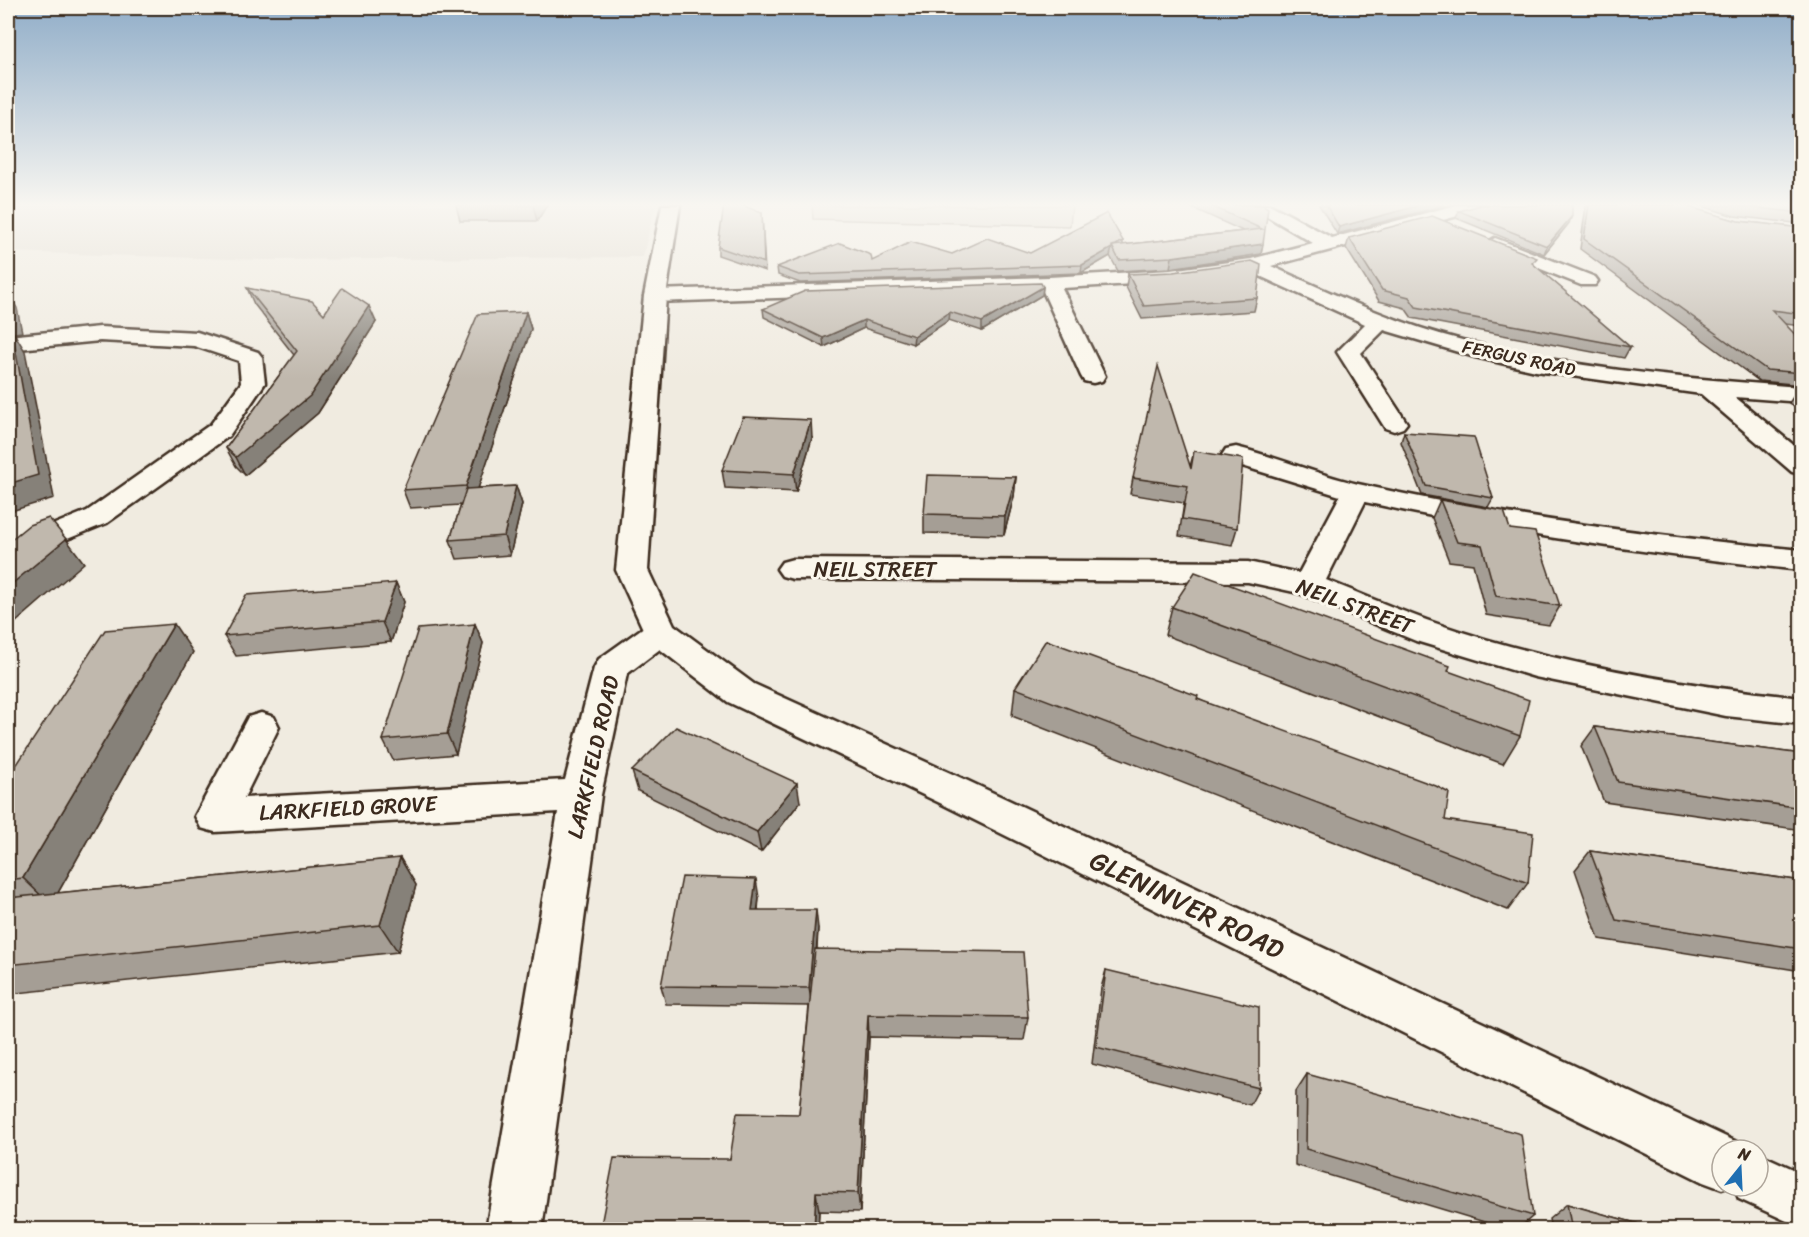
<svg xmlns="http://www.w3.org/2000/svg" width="1809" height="1237" font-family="Sriracha,sans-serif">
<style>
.built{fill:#e2dcd1}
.green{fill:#d5cec3;stroke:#887c70;stroke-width:1.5}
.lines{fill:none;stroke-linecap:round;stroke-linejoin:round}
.minor-casing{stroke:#3b2a1e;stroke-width:5}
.tertiary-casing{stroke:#3b2a1e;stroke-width:5}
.minor{fill:#fbf7ec;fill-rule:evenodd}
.tertiary{fill:#fbf7ec;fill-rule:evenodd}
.wall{fill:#a59e95;stroke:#3b2a1e;stroke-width:1.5}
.shaded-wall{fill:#868179;stroke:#3b2a1e;stroke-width:1.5}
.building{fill:#c0b8ad;stroke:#3b2a1e;stroke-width:1.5}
.labels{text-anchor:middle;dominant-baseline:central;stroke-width:6;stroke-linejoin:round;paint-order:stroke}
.far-street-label{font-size:18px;fill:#3b2a1e;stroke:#fbf7ec}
.street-label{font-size:22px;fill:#3b2a1e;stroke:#fbf7ec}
.near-street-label{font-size:27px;fill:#3b2a1e;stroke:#fbf7ec}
</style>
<rect width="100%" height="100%" fill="#f0ebe0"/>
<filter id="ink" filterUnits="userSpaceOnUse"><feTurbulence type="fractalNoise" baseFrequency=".0167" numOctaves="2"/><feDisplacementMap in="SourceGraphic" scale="12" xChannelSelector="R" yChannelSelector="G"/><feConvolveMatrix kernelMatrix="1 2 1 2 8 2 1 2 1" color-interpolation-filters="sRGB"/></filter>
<g filter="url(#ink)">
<!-- built -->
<path class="built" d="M 8,205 L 655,205 L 643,257 L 264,260 L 8,252 Z"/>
<!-- green -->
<path class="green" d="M 812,205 L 1072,205 L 1070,226 L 813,219 Z"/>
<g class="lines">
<defs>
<g id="minor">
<path d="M 1248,205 L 1271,205 L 1332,238 L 1456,205 L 1487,205 L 1484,209 L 1271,266 C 1327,291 1382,317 1440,334 C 1558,368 1680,378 1802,387 L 1802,402 L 1735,397 L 1802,452 L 1802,474 L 1792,472 L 1701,394 L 1536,371 L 1475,357 L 1384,330 L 1361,353 L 1407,423 L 1403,428 L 1394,431 L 1385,428 L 1337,352 L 1365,324 L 1249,271 L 1170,282 L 1062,288 L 1105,376 L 1102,381 L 1093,383 L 1084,381 L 1081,376 L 1042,289 L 655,302 L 647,301 L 644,296 L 647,291 L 655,290 L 1049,277 L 1170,270 L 1251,259 L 1313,243 Z"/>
<path d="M 1495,238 L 1595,277 L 1598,281 L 1595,285 L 1581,285 L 1488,248 L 1485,244 Z"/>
<path d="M 100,327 L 197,332 L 258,352 L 262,357 L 265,383 L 229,436 L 107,523 L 8,563 L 8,543 L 87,511 L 211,424 L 241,383 L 239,361 L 194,346 L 100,341 L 8,350 L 8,336 Z"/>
<path d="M 1236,447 C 1277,457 1316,474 1358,484 C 1504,517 1652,536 1802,550 L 1802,570 C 1655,555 1509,534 1365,502 L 1326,580 C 1364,595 1402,612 1441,625 C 1556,664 1680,685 1802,698 L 1802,724 L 1726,716 L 1535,677 L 1416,641 L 1299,593 L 1248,582 L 793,579 L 782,576 L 777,569 L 782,562 L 793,559 L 1248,562 L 1299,573 L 1340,496 L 1226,461 L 1222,455 L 1226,449 Z"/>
<path d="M 660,621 L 672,624 L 677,632 L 672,640 L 627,674 L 601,795 L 542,1230 L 486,1230 L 558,812 L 215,832 L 201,828 L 195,816 L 248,717 L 261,713 L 274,717 L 279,727 L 244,798 L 565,780 L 594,668 L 599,659 L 648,624 Z"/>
</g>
<g id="tertiary">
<path d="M 662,205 L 680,205 L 666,296 L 648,570 L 674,625 L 754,684 L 968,781 L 1741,1144 L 1743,1150 L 1722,1150 L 1722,1186 L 1730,1186 L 1722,1189 L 1703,1182 L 940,803 L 728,702 L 648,640 L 616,570 L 644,296 Z"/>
<path d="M 1758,1153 L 1802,1173 L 1802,1228 L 1739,1199 L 1734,1186 L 1758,1186 Z"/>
</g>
</defs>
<!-- minor casing -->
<use href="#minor" class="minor-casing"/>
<!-- tertiary casing -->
<use href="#tertiary" class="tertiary-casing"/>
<!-- minor -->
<use href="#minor" class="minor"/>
<!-- tertiary -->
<use href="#tertiary" class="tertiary"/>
</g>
<!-- wall -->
<g class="wall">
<path d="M 456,205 L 547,205 L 537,221 L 460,221 Z"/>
<path d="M 1186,205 L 1263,205 L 1261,254 L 1170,268 L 1118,271 L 1110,256 L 1081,273 L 800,283 L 778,275 L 777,267 L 872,261 L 952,254 L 1030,253 L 1123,241 L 1123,245 L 1243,231 Z"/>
<path d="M 1319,205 L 1446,205 L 1337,234 Z"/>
<path d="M 1586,205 L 1682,205 L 1738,221 L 1802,228 L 1802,326 L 1785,324 L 1802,342 L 1802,385 L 1759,381 L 1580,249 Z"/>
<path d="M 1699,205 L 1802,205 L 1802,224 L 1734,216 Z"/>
<path d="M 1459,211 L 1569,223 L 1544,254 L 1456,218 Z"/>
<path d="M 762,213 L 765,271 L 718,255 L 718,247 Z"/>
<path d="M 1349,238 L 1534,265 L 1630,347 L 1624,358 L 1412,318 L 1405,308 L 1379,301 L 1346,248 Z"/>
<path d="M 1128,274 L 1257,298 L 1254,311 L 1142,319 L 1126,287 Z"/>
<path d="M 1043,287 L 1042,295 L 982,331 L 949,320 L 913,344 L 864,328 L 824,347 L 764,317 L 763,309 Z"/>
<path d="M 247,288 L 324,314 L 376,322 L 318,413 L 245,475 L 236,466 L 226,448 L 294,355 L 254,304 Z"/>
<path d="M 526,312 L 531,329 L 478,488 L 516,486 L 522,504 L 510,555 L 457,559 L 450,540 L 461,505 L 410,508 L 403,490 Z"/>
<path d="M 1797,391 L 1802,391 L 1802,413 L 1789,403 Z"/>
<path d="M 1404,432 L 1493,498 L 1488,507 L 1422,495 L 1401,442 Z"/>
<path d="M 812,438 L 796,492 L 725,488 L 722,470 Z"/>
<path d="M 1194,451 L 1237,528 L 1232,545 L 1179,536 L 1184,503 L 1130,494 L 1133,478 L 1190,467 Z"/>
<path d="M 1016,477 L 1014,496 L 1004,535 L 924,533 L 924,514 Z"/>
<path d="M 1440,500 L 1510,529 L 1560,606 L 1549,625 L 1486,615 L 1473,564 L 1449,561 L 1432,518 Z"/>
<path d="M 396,583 L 404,602 L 391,642 L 236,656 L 224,636 Z"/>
<path d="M 1172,607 L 1448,671 L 1520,736 L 1503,764 L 1165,635 Z"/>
<path d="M 475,624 L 483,643 L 456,754 L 393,760 L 383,740 Z"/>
<path d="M 193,652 L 58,893 L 400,858 L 416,885 L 398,952 L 8,994 L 8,778 Z"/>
<path d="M 1015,688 L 1198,699 L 1445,820 L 1528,883 L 1508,910 L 1012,716 Z"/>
<path d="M 1595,727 L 1802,754 L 1802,830 L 1604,802 L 1581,746 Z"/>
<path d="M 632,771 L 800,802 L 761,852 L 638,791 Z"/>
<path d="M 1590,851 L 1802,881 L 1802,971 L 1599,939 L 1575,870 Z"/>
<path d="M 759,898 L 758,910 L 818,928 L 817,949 L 1028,1017 L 1024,1040 L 869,1037 L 860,1212 L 819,1211 L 818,1230 L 600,1230 L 730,1159 L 799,1114 L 809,1006 L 666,1004 L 661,986 Z"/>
<path d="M 1106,970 L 1259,1088 L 1250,1105 L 1092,1064 L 1101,988 Z"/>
<path d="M 1307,1074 L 1533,1216 L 1517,1230 L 1511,1230 L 1295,1165 L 1296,1091 Z"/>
<path d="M 1567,1204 L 1661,1230 L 1551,1230 L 1549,1219 Z"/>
</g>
<!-- shaded-wall -->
<g class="shaded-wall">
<path d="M 533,205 L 547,205 L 537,221 Z"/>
<path d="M 1421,205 L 1446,205 L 1337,234 L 1339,227 Z"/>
<path d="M 1572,216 L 1569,223 L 1544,254 L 1547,246 Z"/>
<path d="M 1263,244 L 1261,254 L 1170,268 L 1172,257 Z"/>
<path d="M 1112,248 L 1110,256 L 1081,273 L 1082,265 Z"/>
<path d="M 1043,287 L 1042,295 L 982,331 L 982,322 Z"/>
<path d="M 8,293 L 17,308 L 22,332 L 14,333 L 25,351 L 54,498 L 8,512 Z"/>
<path d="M 369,306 L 376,322 L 318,413 L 245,475 L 236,457 Z"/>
<path d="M 526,312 L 531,329 L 473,504 L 466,486 Z"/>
<path d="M 950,312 L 949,320 L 913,344 L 914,336 Z"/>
<path d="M 864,320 L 864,328 L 824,347 L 823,338 Z"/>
<path d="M 811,420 L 812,438 L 796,492 L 794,474 Z"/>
<path d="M 1016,477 L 1014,496 L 1004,535 L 1005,516 Z"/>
<path d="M 516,486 L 522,504 L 510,555 L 504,536 Z"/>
<path d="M 66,539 L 84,563 L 8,629 L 8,587 Z"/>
<path d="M 396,583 L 404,602 L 391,642 L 382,622 Z"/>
<path d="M 174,624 L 193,652 L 51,905 L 23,878 Z"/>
<path d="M 475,624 L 483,643 L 456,754 L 447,734 Z"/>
<path d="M 797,783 L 800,802 L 761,852 L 757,832 Z"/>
<path d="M 400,858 L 416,885 L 398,952 L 380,925 Z"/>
<path d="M 756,879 L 759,898 L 755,928 L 752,910 Z"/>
<path d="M 816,910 L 818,928 L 812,1006 L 809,988 Z"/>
<path d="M 868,1015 L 869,1037 L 860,1212 L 858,1193 Z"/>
<path d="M 816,1192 L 819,1211 L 818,1230 L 814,1230 Z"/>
</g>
<!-- building -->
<g class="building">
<path d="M 724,205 L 742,205 L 762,213 L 764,263 L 718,247 Z"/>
<path d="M 1209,205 L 1263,205 L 1268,208 L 1263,244 L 1172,257 L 1119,260 L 1112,246 L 1262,229 Z"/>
<path d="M 1326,205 L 1421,205 L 1339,227 Z"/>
<path d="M 1481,205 L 1572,205 L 1572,216 L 1547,246 L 1459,211 Z"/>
<path d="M 1589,205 L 1682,205 L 1738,221 L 1802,228 L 1802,314 L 1772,310 L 1802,342 L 1802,373 L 1767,370 L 1584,239 Z"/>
<path d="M 1739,205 L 1802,205 L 1802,213 L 1740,206 Z"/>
<path d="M 1107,213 L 1123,241 L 1116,245 L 1112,246 L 1112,248 L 1082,265 L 799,275 L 777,267 L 840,243 L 871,255 L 872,261 L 911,242 L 952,254 L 987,238 L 1030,253 Z"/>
<path d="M 1432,216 L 1537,258 L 1532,263 L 1630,347 L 1416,307 L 1409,297 L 1382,290 L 1349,238 Z"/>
<path d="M 1252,261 L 1261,265 L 1257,298 L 1144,306 L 1128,274 L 1173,272 Z"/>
<path d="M 1041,283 L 1043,287 L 982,322 L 950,312 L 914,336 L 864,320 L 823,338 L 763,309 L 805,291 Z"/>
<path d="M 247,288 L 312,301 L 324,314 L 342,288 L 369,306 L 310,396 L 236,457 L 226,448 L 297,351 Z"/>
<path d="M 526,312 L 466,486 L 403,490 L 478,314 Z"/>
<path d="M 8,330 L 12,330 L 38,475 L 8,484 Z"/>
<path d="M 1158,366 L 1191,469 L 1194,451 L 1243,459 L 1237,528 L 1182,519 L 1188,486 L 1133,478 Z"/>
<path d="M 743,417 L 811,420 L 794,474 L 722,470 Z"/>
<path d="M 1404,432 L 1474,437 L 1493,498 L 1426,486 Z"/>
<path d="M 927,475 L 1016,477 L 1005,516 L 924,514 Z"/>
<path d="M 516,486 L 504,536 L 450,540 L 466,489 Z"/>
<path d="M 1440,500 L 1504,511 L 1510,529 L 1535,532 L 1560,606 L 1496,596 L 1482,545 L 1457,542 Z"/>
<path d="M 49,518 L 66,539 L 8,587 L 8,542 L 29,525 Z"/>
<path d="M 1195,572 L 1450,666 L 1448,671 L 1529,700 L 1520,736 L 1172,607 Z"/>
<path d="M 396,583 L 382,622 L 224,636 L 246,595 Z"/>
<path d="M 174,624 L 23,878 L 8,880 L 8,778 L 105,630 Z"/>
<path d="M 475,624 L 447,734 L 383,740 L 418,629 Z"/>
<path d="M 1046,640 L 1198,696 L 1197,699 L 1436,786 L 1449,793 L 1445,820 L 1533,833 L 1528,883 L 1015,688 Z"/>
<path d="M 676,727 L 797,783 L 757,832 L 632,771 Z"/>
<path d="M 1595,727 L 1802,754 L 1802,808 L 1618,782 Z"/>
<path d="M 1590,851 L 1802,881 L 1802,949 L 1616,920 Z"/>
<path d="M 400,858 L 380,925 L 8,965 L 8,898 Z"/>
<path d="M 682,877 L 756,879 L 752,910 L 816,910 L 809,988 L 661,986 Z"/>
<path d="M 815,949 L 1023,952 L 1028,1017 L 868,1015 L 858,1193 L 816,1192 L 814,1230 L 600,1230 L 614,1158 L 730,1159 L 737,1113 L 799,1114 Z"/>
<path d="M 1106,970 L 1259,1007 L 1259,1088 L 1096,1047 Z"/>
<path d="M 1307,1074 L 1521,1134 L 1533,1216 L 1306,1149 Z"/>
<path d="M 1567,1204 L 1661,1230 L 1572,1230 Z"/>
</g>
</g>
<!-- sky -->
<linearGradient id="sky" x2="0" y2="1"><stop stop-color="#90adc8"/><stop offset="0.54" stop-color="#f8f6f1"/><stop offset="1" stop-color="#f8f6f1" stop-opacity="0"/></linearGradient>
<rect width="1809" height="379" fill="url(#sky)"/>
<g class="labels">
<!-- far-street labels -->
<g class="far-street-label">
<text transform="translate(1519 358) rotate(12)">FERGUS ROAD</text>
</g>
<!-- street labels -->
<g class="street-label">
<text x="875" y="569">NEIL STREET</text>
<text transform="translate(1355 606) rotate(20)">NEIL STREET</text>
<text transform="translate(593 757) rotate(-77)">LARKFIELD ROAD</text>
<text transform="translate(348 808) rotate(-3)">LARKFIELD GROVE</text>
</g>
<!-- near-street labels -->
<g class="near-street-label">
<text transform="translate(1187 905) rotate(26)">GLENINVER ROAD</text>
</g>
</g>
<!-- margin -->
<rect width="1809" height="1237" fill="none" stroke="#fbf7ec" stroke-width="30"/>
<rect x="15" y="15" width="1779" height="1207" fill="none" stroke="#3b2a1e" stroke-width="2" filter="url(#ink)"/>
<!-- north arrow -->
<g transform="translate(1740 1168) rotate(18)"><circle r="28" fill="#fbf7ec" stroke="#aea59a" stroke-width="1.5"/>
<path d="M0-4.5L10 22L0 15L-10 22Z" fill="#1f6fb2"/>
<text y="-9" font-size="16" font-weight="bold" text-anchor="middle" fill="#3b2a1e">N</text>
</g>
</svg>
